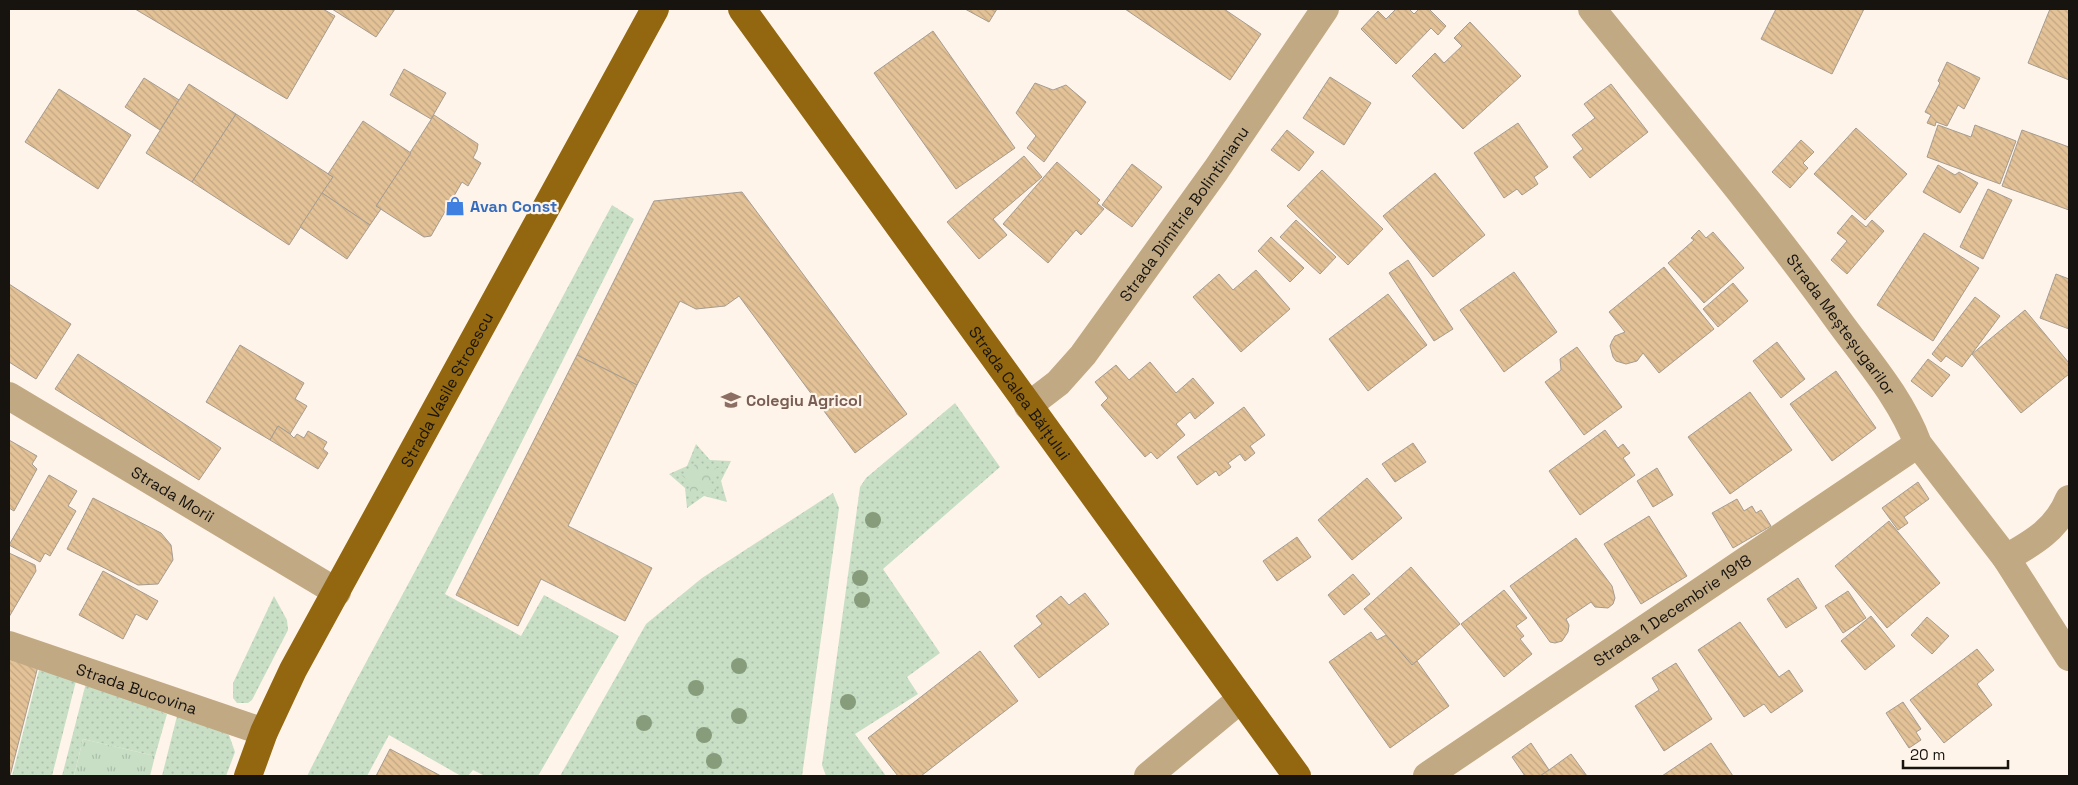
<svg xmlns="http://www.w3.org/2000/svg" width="2078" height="785" font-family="'Space Grotesk',sans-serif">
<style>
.grass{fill:url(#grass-dots)}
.forest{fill:url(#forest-crowns)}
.park{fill:url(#park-tufts)}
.building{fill:url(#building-back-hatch);stroke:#a59c91}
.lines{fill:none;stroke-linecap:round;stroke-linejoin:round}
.minor{stroke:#c1a984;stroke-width:28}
.major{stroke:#926710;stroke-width:28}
.tree{fill:#869c7a}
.labels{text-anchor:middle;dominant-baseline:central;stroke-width:4.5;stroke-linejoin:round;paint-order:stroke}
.shop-label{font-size:16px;font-weight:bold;fill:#366cbe;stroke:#fff4e9;text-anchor:start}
.street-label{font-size:16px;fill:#17130f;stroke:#fff4e9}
.education-label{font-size:16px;font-weight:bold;fill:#785e54;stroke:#fff4e9;text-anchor:start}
</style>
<defs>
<pattern id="grass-dots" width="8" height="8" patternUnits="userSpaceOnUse" patternTransform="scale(1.25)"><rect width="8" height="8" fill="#c8dfc6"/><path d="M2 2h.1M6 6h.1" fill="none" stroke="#abbea9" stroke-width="1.8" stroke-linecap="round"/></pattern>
<pattern id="forest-crowns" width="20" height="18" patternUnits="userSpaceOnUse" patternTransform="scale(1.25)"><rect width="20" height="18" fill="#c8dfc6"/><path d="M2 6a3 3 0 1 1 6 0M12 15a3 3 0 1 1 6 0" fill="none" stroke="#abbea9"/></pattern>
<pattern id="park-tufts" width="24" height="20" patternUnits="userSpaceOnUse" patternTransform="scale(1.25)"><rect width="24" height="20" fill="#c8dfc6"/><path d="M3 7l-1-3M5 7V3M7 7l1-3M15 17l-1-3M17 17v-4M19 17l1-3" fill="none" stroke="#abbea9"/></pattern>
<pattern id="building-back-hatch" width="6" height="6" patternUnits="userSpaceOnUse" patternTransform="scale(1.25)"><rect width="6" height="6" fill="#e3c297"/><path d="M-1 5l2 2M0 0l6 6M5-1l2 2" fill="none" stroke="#c2a681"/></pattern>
</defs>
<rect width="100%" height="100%" fill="#fff4e9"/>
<!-- grass -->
<g class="grass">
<path d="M 612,205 L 634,219 L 445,594 L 521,636 L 544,595 L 619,636 L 538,776 L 485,776 L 473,770 L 468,776 L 461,776 L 389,735 L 367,776 L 307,776 L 349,694 Z"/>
<path d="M 955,403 L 1000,467 L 883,569 L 940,653 L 907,677 L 918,694 L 855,734 L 886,776 L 826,776 L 822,765 L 860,487 L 866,478 Z"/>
<path d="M 696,444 L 710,460 L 731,461 L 721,481 L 727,502 L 704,496 L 687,508 L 685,488 L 669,474 L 687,466 Z"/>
<path d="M 833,493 L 839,508 L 802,776 L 560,776 L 646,624 L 702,578 Z"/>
<path d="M 274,596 L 287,620 L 288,630 L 252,700 L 248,703 L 237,703 L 233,698 L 233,683 Z"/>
<path d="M 39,670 L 76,681 L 52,776 L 12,776 Z"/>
<path d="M 86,683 L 167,714 L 155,756 L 83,739 L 74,776 L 62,776 Z"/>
<path d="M 177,716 L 212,727 L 229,735 L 235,752 L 226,776 L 162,776 Z"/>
</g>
<!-- forest -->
<path class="forest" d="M 697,458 L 708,470 L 722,467 L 711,482 L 719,494 L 701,488 L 689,497 L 691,483 L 681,475 L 693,469 Z"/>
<!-- park -->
<path class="park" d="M 83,739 L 155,756 L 150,776 L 74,776 Z"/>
<!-- building -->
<g class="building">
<path d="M 135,9 L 323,9 L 335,16 L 287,99 Z"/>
<path d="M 332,9 L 395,9 L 376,37 Z"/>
<path d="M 965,9 L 997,9 L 989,22 Z"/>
<path d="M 1125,9 L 1224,9 L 1261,34 L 1230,80 Z"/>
<path d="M 1396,9 L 1409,9 L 1414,14 L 1419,9 L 1429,9 L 1446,26 L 1438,35 L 1431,28 L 1396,64 L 1361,29 L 1378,11 L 1386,19 Z"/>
<path d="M 1776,9 L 1864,9 L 1832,74 L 1761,39 Z"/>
<path d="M 2050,9 L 2069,9 L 2069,80 L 2028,63 Z"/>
<path d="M 1470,22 L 1521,76 L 1463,129 L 1412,76 L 1435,53 L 1444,63 L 1462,46 L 1454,38 Z"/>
<path d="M 933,31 L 1015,148 L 956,189 L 874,73 Z"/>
<path d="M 1947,62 L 1980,78 L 1964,109 L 1958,105 L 1947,126 L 1936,122 L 1935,126 L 1927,123 L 1931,115 L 1925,112 L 1940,83 L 1938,81 Z"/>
<path d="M 404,69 L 446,93 L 431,119 L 390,95 Z"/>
<path d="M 1330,77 L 1371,103 L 1344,145 L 1303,118 Z"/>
<path d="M 144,78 L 179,100 L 160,130 L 125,107 Z"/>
<path d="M 1035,83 L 1053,90 L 1066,85 L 1086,102 L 1044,162 L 1027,148 L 1036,136 L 1016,113 Z"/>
<path d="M 189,84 L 236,114 L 192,182 L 146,153 Z"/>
<path d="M 1611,84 L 1648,132 L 1590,178 L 1573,157 L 1583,149 L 1572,135 L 1595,118 L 1584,104 Z"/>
<path d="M 59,89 L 131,135 L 98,189 L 25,142 Z"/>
<path d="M 236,114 L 333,177 L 289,245 L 192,182 Z"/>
<path d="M 434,115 L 478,144 L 477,150 L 473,158 L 481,163 L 468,186 L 462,182 L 431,236 L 424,237 L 376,206 Z"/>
<path d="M 363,121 L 411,153 L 376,206 L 381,209 L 370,225 L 322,193 L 333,177 L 328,174 Z"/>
<path d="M 1518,123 L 1548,167 L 1534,177 L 1538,184 L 1522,195 L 1517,189 L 1504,198 L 1474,153 Z"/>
<path d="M 1938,125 L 1971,137 L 1975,125 L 2016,141 L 2000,184 L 1927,157 Z"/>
<path d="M 1856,128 L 1907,174 L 1865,220 L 1814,174 Z"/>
<path d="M 1287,130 L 1314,152 L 1299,171 L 1271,150 Z"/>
<path d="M 2022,130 L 2069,147 L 2069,210 L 2002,186 Z"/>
<path d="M 1801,140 L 1814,152 L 1803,163 L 1808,168 L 1790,188 L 1772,172 Z"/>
<path d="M 1024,156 L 1042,177 L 993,219 L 1007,235 L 979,259 L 947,222 Z"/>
<path d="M 1057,162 L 1100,200 L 1097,203 L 1104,209 L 1081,235 L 1076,230 L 1048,263 L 1003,224 Z"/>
<path d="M 1132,164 L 1162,187 L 1132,227 L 1102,205 Z"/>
<path d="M 1938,165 L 1955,175 L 1959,172 L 1978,183 L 1960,213 L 1923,192 Z"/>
<path d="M 1322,170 L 1383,229 L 1348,265 L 1287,206 Z"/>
<path d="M 1435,173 L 1485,235 L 1433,277 L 1383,216 Z"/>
<path d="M 1988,189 L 2012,200 L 1983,259 L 1960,247 Z"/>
<path d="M 742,192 L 907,414 L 855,453 L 739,296 L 725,306 L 696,309 L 680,301 L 637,385 L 577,355 L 654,201 Z"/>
<path d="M 322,193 L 370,225 L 347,259 L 300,227 Z"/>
<path d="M 1852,215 L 1866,227 L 1872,220 L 1884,231 L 1847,274 L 1831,260 L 1847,241 L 1837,233 Z"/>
<path d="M 1296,220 L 1336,257 L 1320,274 L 1280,237 Z"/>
<path d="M 1699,230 L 1706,238 L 1713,232 L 1744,268 L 1704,303 L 1668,263 L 1694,240 L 1691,238 Z"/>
<path d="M 1924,233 L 1979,268 L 1933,341 L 1877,305 Z"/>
<path d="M 1271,237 L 1304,268 L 1290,282 L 1258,251 Z"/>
<path d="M 1408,260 L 1453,329 L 1434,341 L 1389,273 Z"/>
<path d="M 1664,267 L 1714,329 L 1659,373 L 1643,353 L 1637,361 L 1626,364 L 1616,361 L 1613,357 L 1610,346 L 1612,341 L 1615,336 L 1625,332 L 1609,312 Z"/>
<path d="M 1256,270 L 1290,309 L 1241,352 L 1193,297 L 1219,274 L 1233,290 Z"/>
<path d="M 1514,272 L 1557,332 L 1504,372 L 1460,310 Z"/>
<path d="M 2056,274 L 2069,279 L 2069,329 L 2040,318 Z"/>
<path d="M 1733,283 L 1748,301 L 1718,327 L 1703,309 Z"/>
<path d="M 9,284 L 71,324 L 36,379 L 9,362 Z"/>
<path d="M 1388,294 L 1427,345 L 1368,391 L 1329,339 Z"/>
<path d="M 1975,297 L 2000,316 L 1962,367 L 1946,356 L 1941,362 L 1932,354 Z"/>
<path d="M 2025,310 L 2069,363 L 2069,374 L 2021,413 L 1972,354 Z"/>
<path d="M 1777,342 L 1805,379 L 1781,398 L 1753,361 Z"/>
<path d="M 240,345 L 304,383 L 295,399 L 307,406 L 290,434 L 278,426 L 270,440 L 206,402 Z"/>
<path d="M 1577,347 L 1622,407 L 1584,435 L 1545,382 L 1561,370 L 1560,359 Z"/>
<path d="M 78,354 L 221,448 L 199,480 L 55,389 Z"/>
<path d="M 577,355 L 637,385 L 568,526 L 652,568 L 625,621 L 541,579 L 518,626 L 456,595 Z"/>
<path d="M 1928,359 L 1950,375 L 1932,397 L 1911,381 Z"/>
<path d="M 1150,362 L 1176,393 L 1193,378 L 1214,403 L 1195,419 L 1190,412 L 1176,424 L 1185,435 L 1157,459 L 1151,452 L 1145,457 L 1101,405 L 1108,398 L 1095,382 L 1116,365 L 1129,380 Z"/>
<path d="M 1836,371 L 1876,428 L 1832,461 L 1790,404 Z"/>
<path d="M 1750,392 L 1792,450 L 1730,494 L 1688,437 Z"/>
<path d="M 1244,407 L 1265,435 L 1250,446 L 1255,453 L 1245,461 L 1240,454 L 1228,463 L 1231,467 L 1219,476 L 1216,471 L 1197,485 L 1177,457 Z"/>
<path d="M 278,426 L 290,434 L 294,438 L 297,434 L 304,438 L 308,431 L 327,442 L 323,449 L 328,453 L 318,469 L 270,440 Z"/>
<path d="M 1605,430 L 1618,448 L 1623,444 L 1630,453 L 1623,458 L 1635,475 L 1580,515 L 1549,471 Z"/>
<path d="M 9,440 L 37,456 L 32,464 L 37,469 L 14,511 L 9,508 Z"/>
<path d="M 1413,443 L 1426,462 L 1395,482 L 1382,464 Z"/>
<path d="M 1657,468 L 1673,495 L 1653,507 L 1637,481 Z"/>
<path d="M 49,475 L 77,491 L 68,506 L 76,511 L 50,556 L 45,553 L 40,562 L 9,545 Z"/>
<path d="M 1367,478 L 1402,518 L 1352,560 L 1318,520 Z"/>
<path d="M 1918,482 L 1929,499 L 1904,517 L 1908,523 L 1898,530 L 1882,508 Z"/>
<path d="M 93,498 L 161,533 L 171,545 L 173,560 L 158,584 L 138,585 L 67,549 Z"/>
<path d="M 1737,499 L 1744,511 L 1752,506 L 1756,513 L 1761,510 L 1771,526 L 1733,548 L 1712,513 Z"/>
<path d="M 1649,516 L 1687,576 L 1641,604 L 1604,544 Z"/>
<path d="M 1889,521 L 1940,583 L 1887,628 L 1835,566 Z"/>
<path d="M 1297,537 L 1311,557 L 1277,581 L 1263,561 Z"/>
<path d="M 1576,538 L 1612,586 L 1615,598 L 1613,604 L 1608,608 L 1595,607 L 1591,602 L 1566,619 L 1569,625 L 1568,632 L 1562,641 L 1555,643 L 1550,642 L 1510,586 Z"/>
<path d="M 9,553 L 35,565 L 36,571 L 9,617 Z"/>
<path d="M 1411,567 L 1460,624 L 1412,665 L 1364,609 Z"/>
<path d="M 103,571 L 158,601 L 147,620 L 136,614 L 123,639 L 79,615 Z"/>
<path d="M 1353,574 L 1370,594 L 1344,615 L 1328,595 Z"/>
<path d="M 1798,578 L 1817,608 L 1786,628 L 1767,599 Z"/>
<path d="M 1504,590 L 1527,618 L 1516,626 L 1524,636 L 1520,639 L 1532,654 L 1504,677 L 1461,624 Z"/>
<path d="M 1848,591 L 1866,618 L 1843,633 L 1825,606 Z"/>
<path d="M 1085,593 L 1109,624 L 1039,678 L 1014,646 L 1042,624 L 1036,616 L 1061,596 L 1069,605 Z"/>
<path d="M 1871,616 L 1895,646 L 1865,670 L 1841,641 Z"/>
<path d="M 1927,617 L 1949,636 L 1932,654 L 1911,635 Z"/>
<path d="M 1740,622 L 1779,677 L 1789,670 L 1803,691 L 1771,713 L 1764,704 L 1744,717 L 1698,650 Z"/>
<path d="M 1371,632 L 1377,640 L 1386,635 L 1412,665 L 1417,661 L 1449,706 L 1390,748 L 1329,662 Z"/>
<path d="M 1977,649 L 1994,670 L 1977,684 L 1992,705 L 1944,743 L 1910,700 Z"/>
<path d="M 980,651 L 1018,701 L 921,776 L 898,776 L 868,738 Z"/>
<path d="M 9,658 L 38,666 L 10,776 L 9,776 Z"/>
<path d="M 1676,663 L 1712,719 L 1664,751 L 1635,706 L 1659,690 L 1652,678 Z"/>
<path d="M 1903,702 L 1921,729 L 1916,732 L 1921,740 L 1909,748 L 1886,713 Z"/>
<path d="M 1531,743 L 1549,770 L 1540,776 L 1525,776 L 1512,757 Z"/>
<path d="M 1711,743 L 1733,776 L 1662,776 Z"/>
<path d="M 390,749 L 441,776 L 376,776 Z"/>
<path d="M 1571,754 L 1587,776 L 1540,776 L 1549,770 Z"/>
</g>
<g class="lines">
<!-- minor -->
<g class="minor">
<path id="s1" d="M 1592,9 C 1675,112 1761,213 1838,320 C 1867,360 1901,398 1918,444 L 2006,558 L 2069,657"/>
<path id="s2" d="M 9,396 L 337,592"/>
<path id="s3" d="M 1028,406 L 1058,383 L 1083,355 L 1216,170 L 1325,9"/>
<path d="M 2006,558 C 2033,543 2057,529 2069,499"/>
<path id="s4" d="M 9,645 L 264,732"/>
<path d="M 1148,776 L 1241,699"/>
<path id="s5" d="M 1427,776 L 1918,444"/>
</g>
<!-- major -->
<g class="major">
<path id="s6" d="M 742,9 L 1297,776"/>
<path id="s7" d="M 248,776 L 264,732 L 293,670 L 655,9"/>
</g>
</g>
<!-- trees -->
<g class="tree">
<circle cx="873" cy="520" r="8"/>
<circle cx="860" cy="578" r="8"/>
<circle cx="862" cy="600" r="8"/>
<circle cx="739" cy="666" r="8"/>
<circle cx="696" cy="688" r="8"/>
<circle cx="848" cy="702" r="8"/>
<circle cx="739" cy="716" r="8"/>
<circle cx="644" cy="723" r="8"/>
<circle cx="704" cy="735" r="8"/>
<circle cx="714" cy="761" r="8"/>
</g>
<!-- icons -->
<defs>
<symbol id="shop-bare" viewBox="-9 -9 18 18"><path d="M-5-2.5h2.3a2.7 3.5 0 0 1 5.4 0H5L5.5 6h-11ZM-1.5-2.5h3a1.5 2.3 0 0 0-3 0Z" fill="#3f7fe0" stroke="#fff4e9" stroke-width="2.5" paint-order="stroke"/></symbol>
<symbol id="university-bare" viewBox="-9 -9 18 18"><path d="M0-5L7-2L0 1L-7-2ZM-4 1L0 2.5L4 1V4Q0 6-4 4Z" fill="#8d6e63" stroke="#fff4e9" stroke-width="2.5" paint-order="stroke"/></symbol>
</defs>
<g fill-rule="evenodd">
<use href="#shop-bare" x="441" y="192" width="28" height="28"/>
<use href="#university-bare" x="717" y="386" width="28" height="28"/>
</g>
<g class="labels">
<!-- shop labels -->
<g class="shop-label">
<text x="470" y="206">Avan Const</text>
</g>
<!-- street labels -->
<g class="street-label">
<text stroke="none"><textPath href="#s3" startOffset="249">Strada Dimitrie Bolintinianu</textPath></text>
<text stroke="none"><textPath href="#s1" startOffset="402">Strada Meșteșugarilor</textPath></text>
<text stroke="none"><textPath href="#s7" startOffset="435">Strada Vasile Stroescu</textPath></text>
<text stroke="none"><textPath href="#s6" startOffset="474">Strada Calea Bălțului</textPath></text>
<text stroke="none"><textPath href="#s2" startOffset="191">Strada Morii</textPath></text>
<text stroke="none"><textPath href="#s5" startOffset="296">Strada 1 Decembrie 1918</textPath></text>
<text stroke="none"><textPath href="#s4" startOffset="135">Strada Bucovina</textPath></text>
</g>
<!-- education labels -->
<g class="education-label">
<text x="746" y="400">Colegiu Agricol</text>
</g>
</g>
<!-- border -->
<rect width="2078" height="785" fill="none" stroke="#17130f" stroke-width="20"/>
<!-- scale -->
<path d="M1903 760v8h105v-8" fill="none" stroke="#17130f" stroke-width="2.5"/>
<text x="1910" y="760" font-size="15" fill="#17130f" stroke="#fff4e9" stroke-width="4" paint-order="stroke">20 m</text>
</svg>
